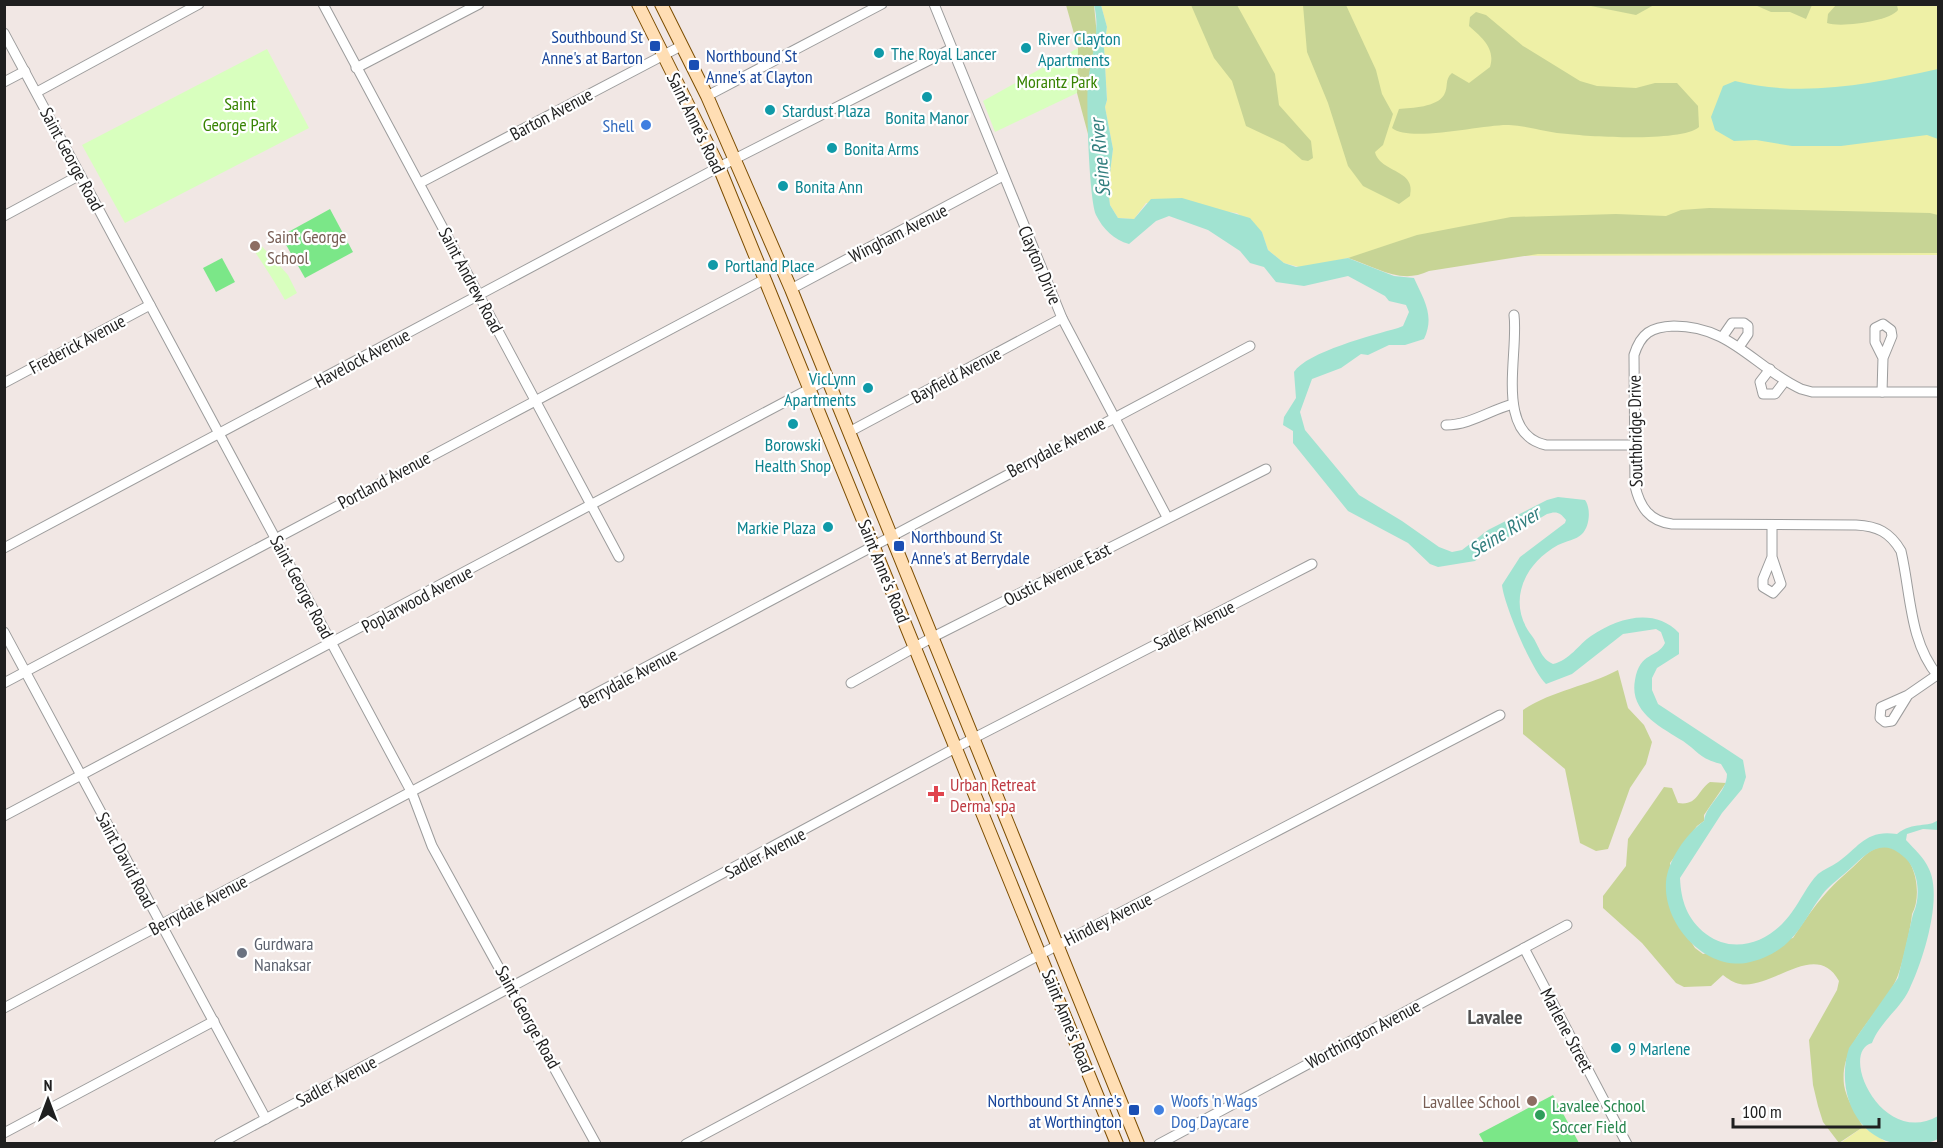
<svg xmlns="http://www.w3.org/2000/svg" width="1943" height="1148" font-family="'PT Sans Narrow',sans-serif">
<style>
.grass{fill:#eef0a6}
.forest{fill:#c7d495}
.park{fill:#d8ffbe}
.pitch{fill:#7be788}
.water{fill:#a1e3d1}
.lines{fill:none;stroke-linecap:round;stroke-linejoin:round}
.street-casing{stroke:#9c9c9c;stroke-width:11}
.secondary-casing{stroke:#7c4d00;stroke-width:14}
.street{stroke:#fff;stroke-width:9}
.secondary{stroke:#ffdeb4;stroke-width:12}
.transit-dot{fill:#1a4fb4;stroke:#fff;stroke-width:2}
.culture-dot{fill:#0f9aa8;stroke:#fff;stroke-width:2}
.shop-dot{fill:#3f7fe0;stroke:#fff;stroke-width:2}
.education-dot{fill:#8d6e63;stroke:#fff;stroke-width:2}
.health-dot{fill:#e0444e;stroke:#fff;stroke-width:2}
.worship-dot{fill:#6b7280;stroke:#fff;stroke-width:2}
.leisure-dot{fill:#2e9e5b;stroke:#fff;stroke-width:2}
.labels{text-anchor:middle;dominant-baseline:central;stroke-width:4.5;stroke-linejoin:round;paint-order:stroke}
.transit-label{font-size:18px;fill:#164399;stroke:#fff;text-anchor:end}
.culture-label{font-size:18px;fill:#0d838f;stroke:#fff;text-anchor:start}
.park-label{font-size:18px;fill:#378302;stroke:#fff}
.street-label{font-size:18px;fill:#1f1f1f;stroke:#fff}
.shop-label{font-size:18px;fill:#366cbe;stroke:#fff;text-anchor:end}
.education-label{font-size:18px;fill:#785e54;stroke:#fff;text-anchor:start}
.health-label{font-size:18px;fill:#be3a42;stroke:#fff;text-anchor:start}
.worship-label{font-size:18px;fill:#5b616d;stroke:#fff;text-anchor:start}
.leisure-label{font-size:18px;fill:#27864d;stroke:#fff;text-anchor:start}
.water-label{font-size:20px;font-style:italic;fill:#317e7e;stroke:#fff}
.neighbourhood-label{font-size:20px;font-weight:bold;fill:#525252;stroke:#fff}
</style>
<rect width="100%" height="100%" fill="#f1e7e4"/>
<!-- grass -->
<g class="grass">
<path d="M 1101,5 L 1938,5 L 1938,255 L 1450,256 L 1348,258 L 1303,268 L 1284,263 L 1268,250 L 1262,232 L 1237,213 L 1146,203 L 1134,219 L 1118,218 L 1110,205 L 1108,189 L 1113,149 L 1105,107 L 1107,100 L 1104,46 L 1107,27 Z"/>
<path d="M 1863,1127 L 1889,1144 L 1839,1144 Z"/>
</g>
<!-- forest -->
<g class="forest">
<path d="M 1066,5 L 1094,5 L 1097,36 L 1088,80 L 1088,134 L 1077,93 L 1078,48 Z"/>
<path d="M 1191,5 L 1237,5 L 1275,74 L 1279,105 L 1311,141 L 1313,158 L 1308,161 L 1302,160 L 1284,144 L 1246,126 L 1232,81 L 1214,58 Z"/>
<path d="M 1303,5 L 1346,5 L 1376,70 L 1382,94 L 1393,114 L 1383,145 L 1375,152 C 1380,173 1417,169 1410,196 L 1399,204 L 1363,186 L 1348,166 L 1328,103 L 1307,52 Z"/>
<path d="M 1586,5 L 1654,5 L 1636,15 Z"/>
<path d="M 1755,5 L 1812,5 L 1806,19 L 1790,12 L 1771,12 Z"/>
<path d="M 1836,5 L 1897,5 L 1898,10 C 1890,21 1841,28 1827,23 L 1828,14 Z"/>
<path d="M 1476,12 L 1486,15 L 1523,46 L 1580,81 L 1597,86 L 1636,88 L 1655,83 L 1677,83 L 1698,106 L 1699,127 C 1682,142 1594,137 1568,134 C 1548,133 1529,126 1509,125 C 1484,124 1410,143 1392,128 L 1399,109 C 1412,108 1437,107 1444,95 C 1449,86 1444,80 1452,73 L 1469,83 L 1490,67 C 1496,48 1481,37 1469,26 L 1470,17 Z"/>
<path d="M 1709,208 L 1930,213 L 1938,215 L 1938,253 L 1538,254 L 1429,271 C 1400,285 1377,267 1348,258 L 1417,235 L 1511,217 L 1616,214 L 1666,216 L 1681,210 Z"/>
<path d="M 1618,670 L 1628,708 L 1644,725 L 1652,742 L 1646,764 L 1630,788 L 1608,849 L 1596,851 L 1580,843 L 1565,769 L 1523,734 L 1523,710 C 1551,691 1588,686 1618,670 Z"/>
<path d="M 1710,782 L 1726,783 L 1704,815 L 1704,821 L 1697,826 L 1670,863 L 1670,909 L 1695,948 L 1703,954 L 1793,938 C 1813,908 1824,892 1852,868 C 1860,861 1866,852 1877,848 C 1912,837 1925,891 1912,914 C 1911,927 1902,968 1896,980 C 1880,1015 1839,1042 1844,1085 C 1846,1099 1857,1115 1863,1127 L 1839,1143 L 1823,1122 L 1818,1106 L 1813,1085 L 1809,1040 L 1837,990 L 1839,981 C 1816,939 1772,990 1740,984 C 1734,983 1728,979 1723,975 L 1711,986 L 1684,987 L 1676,983 L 1642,943 L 1603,908 L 1603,896 L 1626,866 L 1628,839 L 1664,787 L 1672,788 L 1678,803 C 1698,806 1697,791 1710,782 Z"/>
</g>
<!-- park -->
<g class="park">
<path d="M 1078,48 L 1077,93 L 995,132 L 983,101 Z"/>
<path d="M 267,49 L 309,128 L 125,223 L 82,145 Z"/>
<path d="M 257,241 L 288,275 L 297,293 L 285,300 C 274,280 262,263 250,244 Z"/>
</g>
<!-- pitch -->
<g class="pitch">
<path d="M 330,209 L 353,252 L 305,278 L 281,236 Z"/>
<path d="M 222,258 L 235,282 L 216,292 L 203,268 Z"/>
<path d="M 1553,1095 L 1579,1143 L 1484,1143 L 1479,1134 Z"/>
</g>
<!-- water -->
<g class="water">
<path d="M 1094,5 L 1101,5 L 1107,27 L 1104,47 L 1107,100 L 1105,107 L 1113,149 L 1108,189 L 1110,205 L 1118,218 L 1134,219 L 1151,199 L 1182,198 L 1250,218 L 1262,232 L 1268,250 L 1284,263 L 1296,267 L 1348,258 L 1394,276 L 1414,278 C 1424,300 1435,316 1424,339 L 1405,345 L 1389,345 L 1368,355 L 1361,354 L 1341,368 L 1312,379 L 1300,412 L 1305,430 L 1359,495 L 1402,521 L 1439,547 L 1452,552 L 1462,550 L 1488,530 L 1547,500 L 1558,497 L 1585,500 C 1591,508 1590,526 1582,534 C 1576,540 1566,541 1558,545 C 1522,565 1507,604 1532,636 C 1540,647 1540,658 1553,664 C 1570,660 1578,645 1591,636 C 1618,618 1654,607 1679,633 L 1679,654 L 1657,668 L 1652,678 L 1652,690 L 1658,704 L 1743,760 L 1746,777 L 1742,789 L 1722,813 L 1680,878 C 1681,901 1687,919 1706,934 C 1735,956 1772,941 1792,912 C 1801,900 1807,885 1818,874 C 1824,869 1831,867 1838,862 C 1859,847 1866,829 1897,834 C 1913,821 1929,828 1938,820 L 1938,830 L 1923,829 L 1907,834 L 1906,840 C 1914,849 1924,857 1929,869 C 1943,898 1923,961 1909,990 C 1900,1009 1880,1022 1872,1043 C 1838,1052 1882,1148 1938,1116 L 1938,1139 C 1928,1144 1918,1144 1906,1144 C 1857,1144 1835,1091 1849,1048 L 1898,978 L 1913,914 C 1918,904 1919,890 1916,878 C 1913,867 1909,860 1899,853 C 1880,839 1865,855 1852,867 C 1842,877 1830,884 1822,895 C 1811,909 1803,927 1790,940 C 1779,952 1762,960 1746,963 C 1704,969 1663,924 1666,882 C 1668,860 1686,834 1704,821 C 1706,804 1727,793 1727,774 L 1721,764 C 1699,758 1700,753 1683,741 C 1661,727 1629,712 1635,680 C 1640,651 1657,659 1665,643 L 1661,632 L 1656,629 L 1623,634 L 1572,674 L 1546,684 C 1532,671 1504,605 1502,585 L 1520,557 L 1565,523 L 1566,520 C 1560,512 1556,511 1547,514 L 1485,551 L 1475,561 L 1438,567 L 1430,564 L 1408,543 L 1348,511 L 1293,443 L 1293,431 L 1283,425 L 1284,417 L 1296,398 L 1294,372 C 1307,352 1373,335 1398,328 L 1403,326 L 1409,312 L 1406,305 L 1389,301 L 1385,296 L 1348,276 L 1304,286 L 1276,282 L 1264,267 L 1250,263 L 1240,251 L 1208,230 L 1169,216 L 1156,221 L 1129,244 C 1114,240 1103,229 1096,215 C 1089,200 1086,101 1088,82 C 1091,56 1101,31 1094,5 Z"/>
<path d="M 1938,69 L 1938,139 L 1927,135 L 1841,146 L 1792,146 L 1756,140 L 1734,141 L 1715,130 L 1711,117 L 1723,86 L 1735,81 C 1802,98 1871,84 1938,69 Z"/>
</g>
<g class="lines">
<defs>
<g id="street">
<path d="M 323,4 L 619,557"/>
<path d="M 934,4 L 1062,318 L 1167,517"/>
<path d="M 4,33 L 412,793 L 432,846 L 596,1144"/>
<path d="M 356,68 L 479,4"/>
<path d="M 4,82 L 25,71"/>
<path d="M 37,92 L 199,4"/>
<path d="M 707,96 L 882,4"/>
<path d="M 420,183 L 681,46"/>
<path d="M 4,216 L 80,175"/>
<path d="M 791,289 L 1003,176"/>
<path d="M 1514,315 C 1519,354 1494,434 1546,445 L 1634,445"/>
<path d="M 1723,336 L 1732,323 L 1744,323 L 1748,326 L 1748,334 L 1739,347"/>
<path d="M 1770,369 L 1760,382 L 1763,394 L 1775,394 L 1785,381"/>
<path d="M 4,383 L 150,305"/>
<path d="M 1882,392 L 1883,358 L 1892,336 L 1891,330 L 1883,324 L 1875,328 L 1875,342 L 1883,358"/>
<path d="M 1938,392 L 1812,392 L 1801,389 C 1754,367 1731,326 1674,326 C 1651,327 1641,333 1634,355 L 1635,486 C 1640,507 1649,521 1672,524 L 1856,525 C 1877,526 1890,532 1901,551 C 1911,594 1909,641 1938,676"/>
<path d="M 1446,425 C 1470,425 1490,410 1513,404"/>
<path d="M 849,432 L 1062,318"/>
<path d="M 4,548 L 719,167 L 951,49"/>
<path d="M 1772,557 L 1781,584 L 1773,593 L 1763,587 L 1763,579 L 1772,557 L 1772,525"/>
<path d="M 4,632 L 266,1119"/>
<path d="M 4,683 L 765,279"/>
<path d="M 851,683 L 933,637 L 1266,469"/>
<path d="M 1908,695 L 1892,721 L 1885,722 L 1880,718 L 1881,707 L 1908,695 L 1937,675"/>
<path d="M 4,816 L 828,379"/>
<path d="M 1524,948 L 1627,1144"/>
<path d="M 4,1008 L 1250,346"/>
<path d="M 4,1133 L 214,1021"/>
<path d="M 219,1144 L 974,738 L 1312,564"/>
<path d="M 686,1144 L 1058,945 L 1500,715"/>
<path d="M 1159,1144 L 1567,925"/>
</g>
<g id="secondary">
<path d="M 638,4 L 719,167 L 1117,1144"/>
<path d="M 661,4 L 707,96 L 791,289 L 1138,1144"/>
</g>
</defs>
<!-- street casing -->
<use href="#street" class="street-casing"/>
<!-- secondary casing -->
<use href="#secondary" class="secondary-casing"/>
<!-- street -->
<use href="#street" class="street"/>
<!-- secondary -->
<use href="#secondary" class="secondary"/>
</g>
<!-- markers -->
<g class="transit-dot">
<rect x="649" y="40" width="12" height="12" rx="3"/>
<rect x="688" y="59" width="12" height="12" rx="3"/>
<rect x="893" y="540" width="12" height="12" rx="3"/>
<rect x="1128" y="1104" width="12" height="12" rx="3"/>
</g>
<g class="culture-dot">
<circle cx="1026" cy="48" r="6"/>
<circle cx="879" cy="53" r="6"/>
<circle cx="927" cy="97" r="6"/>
<circle cx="770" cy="110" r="6"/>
<circle cx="832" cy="148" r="6"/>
<circle cx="783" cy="186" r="6"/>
<circle cx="713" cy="265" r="6"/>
<circle cx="868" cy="388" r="6"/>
<circle cx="793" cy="424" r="6"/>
<circle cx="828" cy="527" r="6"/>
<circle cx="1616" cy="1048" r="6"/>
</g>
<g class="shop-dot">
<circle cx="646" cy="125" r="6"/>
<circle cx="1159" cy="1110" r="6"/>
</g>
<g class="education-dot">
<circle cx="255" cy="246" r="6"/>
<circle cx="1532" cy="1101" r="6"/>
</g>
<path class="health-dot" d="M933 785h6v6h6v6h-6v6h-6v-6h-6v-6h6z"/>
<circle class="worship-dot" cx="242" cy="953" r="6"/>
<circle class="leisure-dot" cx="1540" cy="1115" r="6"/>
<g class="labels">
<!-- transit labels -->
<g class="transit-label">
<text x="643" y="36">Southbound St<tspan x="643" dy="21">Anne's at Barton</tspan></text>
<text x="706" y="55" text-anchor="start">Northbound St<tspan x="706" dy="21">Anne's at Clayton</tspan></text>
<text x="911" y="536" text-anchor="start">Northbound St<tspan x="911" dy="21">Anne's at Berrydale</tspan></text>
<text x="1122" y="1100">Northbound St Anne's<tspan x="1122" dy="21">at Worthington</tspan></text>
</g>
<!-- culture labels -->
<g class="culture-label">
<text x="1038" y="38">River Clayton<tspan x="1038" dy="21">Apartments</tspan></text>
<text x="891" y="53">The Royal Lancer</text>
<text x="782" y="110">Stardust Plaza</text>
<text x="927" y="117" text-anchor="middle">Bonita Manor</text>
<text x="844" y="148">Bonita Arms</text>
<text x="795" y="186">Bonita Ann</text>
<text x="725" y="265">Portland Place</text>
<text x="856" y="378" text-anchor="end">VicLynn<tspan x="856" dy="21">Apartments</tspan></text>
<text x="793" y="444" text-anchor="middle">Borowski<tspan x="793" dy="21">Health Shop</tspan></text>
<text x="816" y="527" text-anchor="end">Markie Plaza</text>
<text x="1628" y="1048">9 Marlene</text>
</g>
<!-- park labels -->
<g class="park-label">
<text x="1057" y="81">Morantz Park</text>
<text x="240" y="103">Saint<tspan x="240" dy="21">George Park</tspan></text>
</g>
<!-- street labels -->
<g class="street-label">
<text transform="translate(551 114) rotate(-28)">Barton Avenue</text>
<text transform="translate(696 123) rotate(64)">Saint Anne's Road</text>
<text transform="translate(72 159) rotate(62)">Saint George Road</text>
<text transform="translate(898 233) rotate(-27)">Wingham Avenue</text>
<text transform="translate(1040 265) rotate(67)">Clayton Drive</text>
<text transform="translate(471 280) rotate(62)">Saint Andrew Road</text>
<text transform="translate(77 344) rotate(-28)">Frederick Avenue</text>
<text transform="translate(362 358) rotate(-28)">Havelock Avenue</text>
<text transform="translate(956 375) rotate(-28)">Bayfield Avenue</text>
<text transform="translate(1635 431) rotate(-91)">Southbridge Drive</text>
<text transform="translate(1056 447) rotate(-28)">Berrydale Avenue</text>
<text transform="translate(384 480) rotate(-28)">Portland Avenue</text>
<text transform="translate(884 571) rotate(68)">Saint Anne's Road</text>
<text transform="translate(1057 574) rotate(-27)">Oustic Avenue East</text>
<text transform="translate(302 587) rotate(62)">Saint George Road</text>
<text transform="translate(417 599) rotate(-28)">Poplarwood Avenue</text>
<text transform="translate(1194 625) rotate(-27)">Sadler Avenue</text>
<text transform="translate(628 678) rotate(-28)">Berrydale Avenue</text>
<text transform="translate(765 853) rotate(-28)">Sadler Avenue</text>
<text transform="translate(126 860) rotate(62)">Saint David Road</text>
<text transform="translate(198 905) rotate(-28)">Berrydale Avenue</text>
<text transform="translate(1108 919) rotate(-27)">Hindley Avenue</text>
<text transform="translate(528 1017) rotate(61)">Saint George Road</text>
<text transform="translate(1068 1021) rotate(68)">Saint Anne's Road</text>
<text transform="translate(1567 1030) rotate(62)">Marlene Street</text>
<text transform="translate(1363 1034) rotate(-28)">Worthington Avenue</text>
<text transform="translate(336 1081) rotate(-28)">Sadler Avenue</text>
</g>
<!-- shop labels -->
<g class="shop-label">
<text x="634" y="125">Shell</text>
<text x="1171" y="1100" text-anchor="start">Woofs 'n Wags<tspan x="1171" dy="21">Dog Daycare</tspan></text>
</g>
<!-- education labels -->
<g class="education-label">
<text x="267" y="236">Saint George<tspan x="267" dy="21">School</tspan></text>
<text x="1520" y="1101" text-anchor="end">Lavallee School</text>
</g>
<!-- health labels -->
<g class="health-label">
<text x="950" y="784">Urban Retreat<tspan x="950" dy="21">Derma spa</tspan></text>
</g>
<!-- worship labels -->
<g class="worship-label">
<text x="254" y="943">Gurdwara<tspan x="254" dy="21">Nanaksar</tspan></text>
</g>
<!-- leisure labels -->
<g class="leisure-label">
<text x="1552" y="1105">Lavalee School<tspan x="1552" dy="21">Soccer Field</tspan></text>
</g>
<!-- water labels -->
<g class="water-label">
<text transform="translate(1100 158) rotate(-95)">Seine River</text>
<text transform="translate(1504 532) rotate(-31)">Seine River</text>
</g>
<!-- neighbourhood labels -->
<g class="neighbourhood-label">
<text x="1495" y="1017">Lavalee</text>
</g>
</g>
<!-- border -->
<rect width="1943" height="1148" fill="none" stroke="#1f1f1f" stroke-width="12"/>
<!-- north arrow -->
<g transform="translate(48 1100)" stroke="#ffffff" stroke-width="4.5" paint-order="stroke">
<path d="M0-4.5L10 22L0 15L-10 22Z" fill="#1f1f1f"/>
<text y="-9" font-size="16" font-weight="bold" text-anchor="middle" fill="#1f1f1f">N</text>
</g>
<!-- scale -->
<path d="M1733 1118v9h146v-9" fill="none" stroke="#1f1f1f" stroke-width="3"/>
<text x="1742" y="1118" font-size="18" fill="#1f1f1f" stroke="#ffffff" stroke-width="4.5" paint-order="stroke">100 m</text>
</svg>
